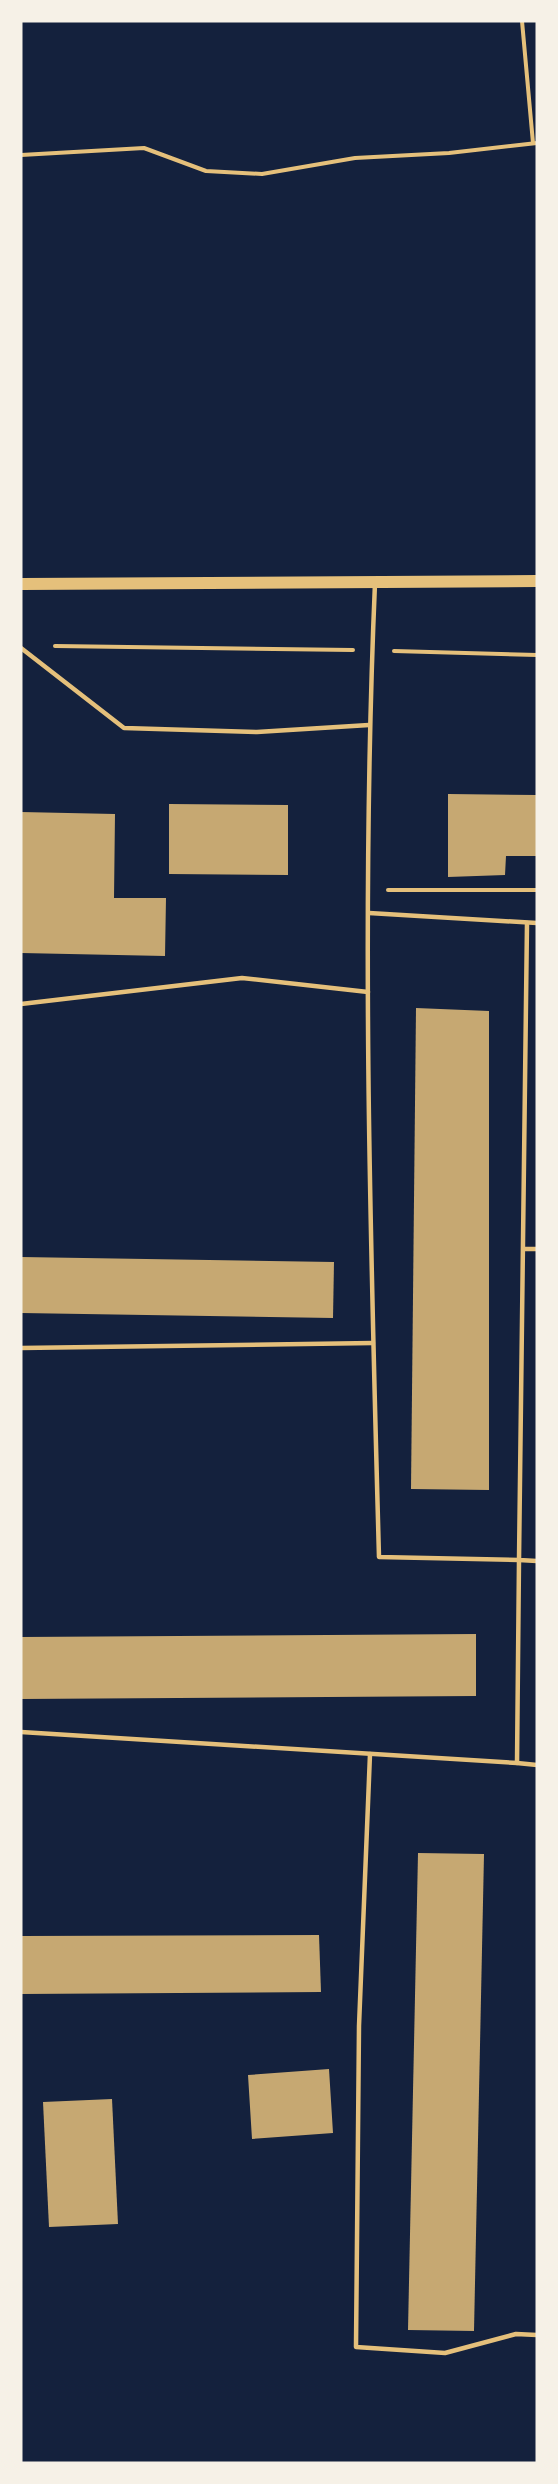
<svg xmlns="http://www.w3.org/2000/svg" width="558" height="2484" font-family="'Nunito Sans',sans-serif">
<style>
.building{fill:#c6a872}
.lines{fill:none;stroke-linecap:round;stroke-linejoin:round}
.path{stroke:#e5c07b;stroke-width:4}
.service{stroke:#e5c07b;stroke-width:4.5}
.secondary{stroke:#e5c07b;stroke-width:12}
</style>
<rect width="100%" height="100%" fill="#14213d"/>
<!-- building -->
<g class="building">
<path d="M 448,794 L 537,795 L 537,856 L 506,856 L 505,875 L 448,877 Z"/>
<path d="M 169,804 L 288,805 L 288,875 L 169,874 Z"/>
<path d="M 21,812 L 115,814 L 114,898 L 166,898 L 165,956 L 21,953 Z"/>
<path d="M 416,1008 L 489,1011 L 489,1490 L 411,1489 Z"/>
<path d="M 21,1257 L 334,1262 L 333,1318 L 21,1313 Z"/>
<path d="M 476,1634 L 476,1696 L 21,1699 L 21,1637 Z"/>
<path d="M 418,1853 L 484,1854 L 474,2331 L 408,2330 Z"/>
<path d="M 319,1935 L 321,1992 L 21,1994 L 21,1936 Z"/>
<path d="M 329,2069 L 333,2133 L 252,2139 L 248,2075 Z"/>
<path d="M 112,2099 L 118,2224 L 49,2227 L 43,2102 Z"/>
</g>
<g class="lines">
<!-- path -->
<g class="path">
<path d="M 522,21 L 533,143"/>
<path d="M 21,155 L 144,148 L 206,171 L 262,174 L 355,158 L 449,153 L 537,143"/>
<path d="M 55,646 L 353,650"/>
<path d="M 394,651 L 537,655"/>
<path d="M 388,890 L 537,890"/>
</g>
<!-- service -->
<g class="service">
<path d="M 21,648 L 124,728 L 257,732 L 369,725"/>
<path d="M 369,913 L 537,923"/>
<path d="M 527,923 L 519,1560 L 537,1561"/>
<path d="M 21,1004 L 242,978 L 368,992"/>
<path d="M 524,1249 L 537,1249"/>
<path d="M 21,1348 L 373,1343"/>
<path d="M 21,1732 L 517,1763 L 519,1560 L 379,1557 C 370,1232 361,907 375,583"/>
<path d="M 370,1754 L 359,2026 L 356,2347 L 445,2353 L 516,2334 L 537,2335"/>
<path d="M 517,1763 L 537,1765"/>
</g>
<!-- secondary -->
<path class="secondary" d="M 21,584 L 537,581"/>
</g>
<!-- border -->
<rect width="558" height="2484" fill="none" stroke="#f6f1e7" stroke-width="45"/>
</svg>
